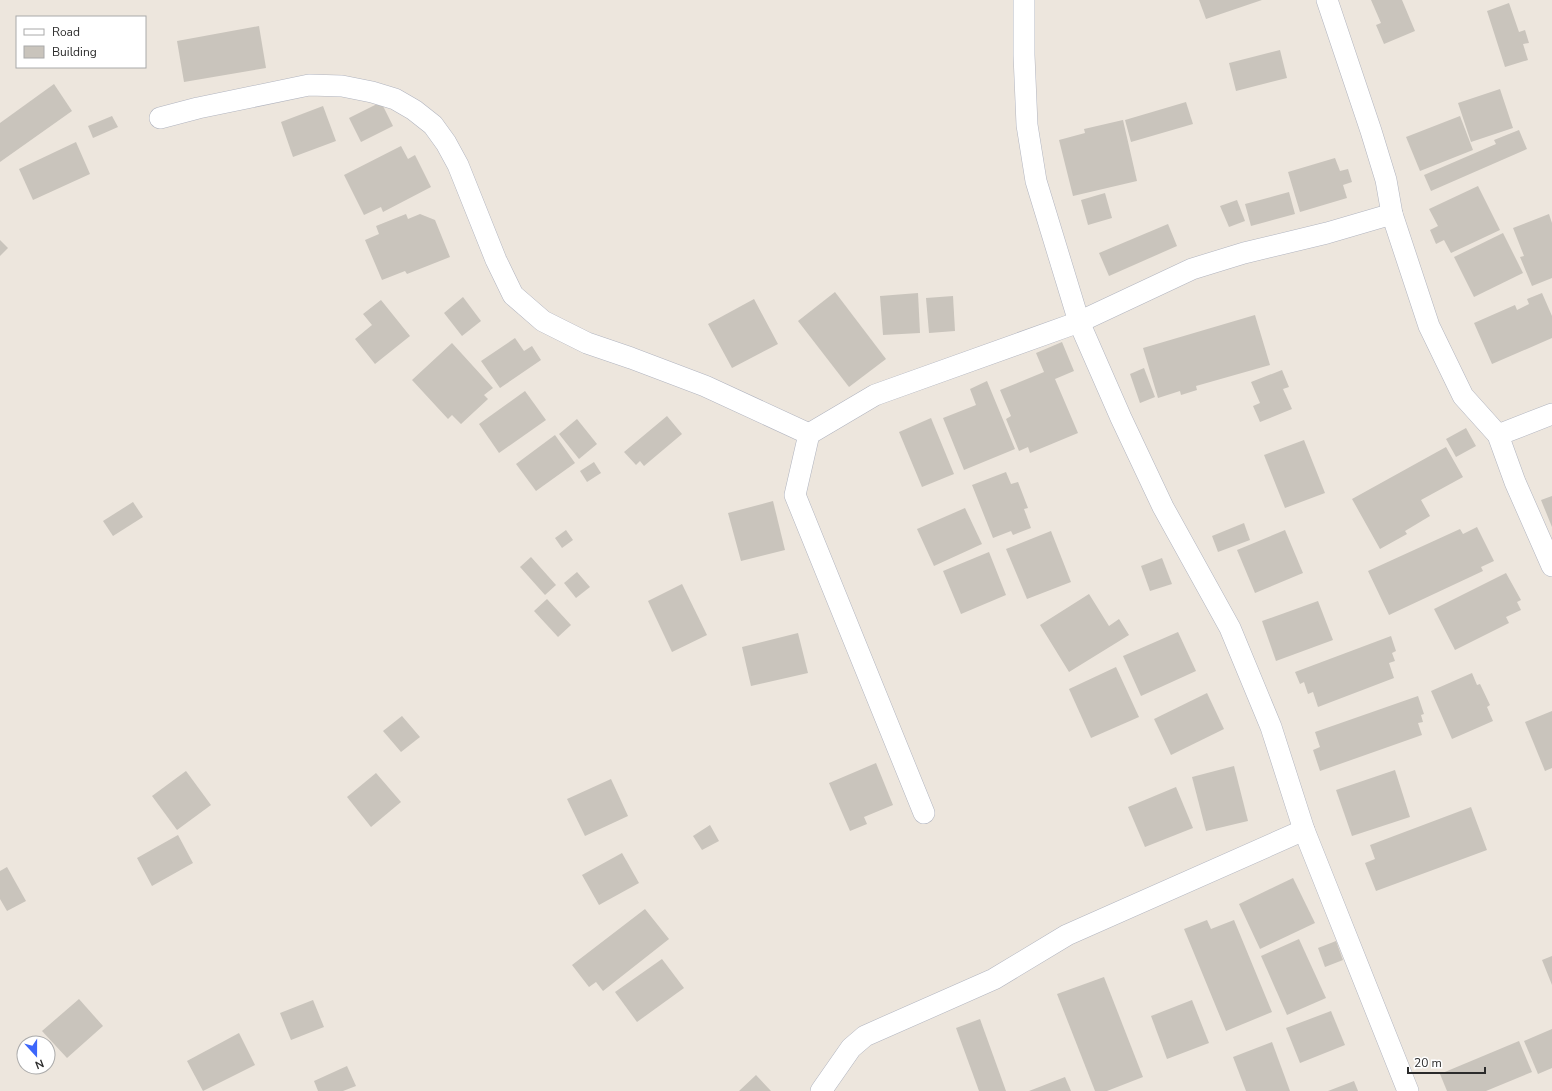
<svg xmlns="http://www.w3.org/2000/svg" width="1552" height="1091" font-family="'Nunito Sans',sans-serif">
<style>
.building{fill:#c9c4bc}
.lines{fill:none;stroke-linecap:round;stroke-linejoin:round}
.minor-casing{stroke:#b1b4bf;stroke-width:22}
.minor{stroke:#fff;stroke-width:21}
</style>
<rect width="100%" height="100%" fill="#ede6dd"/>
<!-- building -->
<g class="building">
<path d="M 1199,0 L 1262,0 L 1206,19 Z"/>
<path d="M 1371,0 L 1402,0 L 1415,31 L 1384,44 L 1376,25 L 1381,23 Z"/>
<path d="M 1509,3 L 1519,32 L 1525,30 L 1529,43 L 1523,44 L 1528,60 L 1505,67 L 1487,11 Z"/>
<path d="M 259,26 L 266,68 L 184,82 L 177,41 Z"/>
<path d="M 1280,50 L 1287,78 L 1236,91 L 1229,63 Z"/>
<path d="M 54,84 L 72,111 L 0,162 L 0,123 Z"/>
<path d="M 1500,89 L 1513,128 L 1471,142 L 1458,103 Z"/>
<path d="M 381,102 L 393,126 L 361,142 L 349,118 Z"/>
<path d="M 1186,102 L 1193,124 L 1131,142 L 1125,120 Z"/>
<path d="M 323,106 L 336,141 L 293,157 L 281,122 Z"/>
<path d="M 112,116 L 118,127 L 93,138 L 88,126 Z"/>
<path d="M 1460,116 L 1473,150 L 1420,171 L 1406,137 Z"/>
<path d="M 1123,120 L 1137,181 L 1073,196 L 1059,140 L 1085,133 L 1084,129 Z"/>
<path d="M 1519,130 L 1527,149 L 1431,191 L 1424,175 L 1496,144 L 1494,140 Z"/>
<path d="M 76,142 L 90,174 L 33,200 L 19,169 Z"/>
<path d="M 401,146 L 408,159 L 415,155 L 431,187 L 383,212 L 381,207 L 364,215 L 344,175 Z"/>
<path d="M 1335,158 L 1340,171 L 1348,169 L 1352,182 L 1343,185 L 1347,198 L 1300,212 L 1288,172 Z"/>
<path d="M 1478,186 L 1500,230 L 1451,253 L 1444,240 L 1436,244 L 1430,230 L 1438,226 L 1429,209 Z"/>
<path d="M 1289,192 L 1295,214 L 1251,226 L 1245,204 Z"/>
<path d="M 1105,193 L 1112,218 L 1088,225 L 1081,200 Z"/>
<path d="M 1237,200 L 1245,221 L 1229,227 L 1220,206 Z"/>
<path d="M 406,214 L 408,219 L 420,214 L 435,220 L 450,257 L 407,274 L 405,271 L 382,280 L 365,240 L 379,234 L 376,226 Z"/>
<path d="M 1549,214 L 1552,223 L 1552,278 L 1532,286 L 1520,257 L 1524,256 L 1513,228 Z"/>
<path d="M 1168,224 L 1177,246 L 1109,276 L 1099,253 Z"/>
<path d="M 1503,233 L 1523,273 L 1474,297 L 1454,257 Z"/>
<path d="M 0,240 L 8,248 L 0,256 Z"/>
<path d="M 835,292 L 886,359 L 849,387 L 798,321 Z"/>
<path d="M 918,293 L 920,333 L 883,335 L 880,296 Z"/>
<path d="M 1542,293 L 1552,316 L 1552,338 L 1492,364 L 1474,323 L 1515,305 L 1517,310 L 1529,304 L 1527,299 Z"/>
<path d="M 953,296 L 955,331 L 929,333 L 926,298 Z"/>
<path d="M 463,297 L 481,321 L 462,336 L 444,313 Z"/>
<path d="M 754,299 L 778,344 L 732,368 L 708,324 Z"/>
<path d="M 381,300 L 410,336 L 375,364 L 355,339 L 372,325 L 363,314 Z"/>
<path d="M 1255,315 L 1270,365 L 1196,386 L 1197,390 L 1181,395 L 1180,391 L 1158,398 L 1143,348 Z"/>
<path d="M 515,338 L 524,351 L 532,346 L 541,360 L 500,388 L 481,361 Z"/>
<path d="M 1062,342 L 1074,371 L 1055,379 L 1078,433 L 1030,453 L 1028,447 L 1019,451 L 1006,419 L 1011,416 L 1000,390 L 1044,372 L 1036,353 Z"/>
<path d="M 452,343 L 493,388 L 484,395 L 488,399 L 461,424 L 452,415 L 448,419 L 412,380 Z"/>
<path d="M 1144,368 L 1155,397 L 1140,403 L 1130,374 Z"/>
<path d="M 1282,370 L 1289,387 L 1283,389 L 1292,409 L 1260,422 L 1253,406 L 1260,403 L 1251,382 Z"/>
<path d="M 987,381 L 1015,449 L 964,470 L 943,418 L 976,405 L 970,389 Z"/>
<path d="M 525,391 L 546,420 L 499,453 L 479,424 Z"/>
<path d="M 667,416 L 682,434 L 644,466 L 640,461 L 636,465 L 624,452 Z"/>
<path d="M 931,418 L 954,474 L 922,487 L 899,432 Z"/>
<path d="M 577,419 L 597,444 L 579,459 L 559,434 Z"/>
<path d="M 1466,428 L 1476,446 L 1456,457 L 1446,439 Z"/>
<path d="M 555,435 L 575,463 L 536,491 L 516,464 Z"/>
<path d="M 1304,440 L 1325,493 L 1285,508 L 1264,455 Z"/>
<path d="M 1446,447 L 1463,477 L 1421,500 L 1430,516 L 1405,531 L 1407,534 L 1380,549 L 1352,499 Z"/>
<path d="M 594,462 L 601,473 L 587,482 L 580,471 Z"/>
<path d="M 1006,472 L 1011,484 L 1018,482 L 1028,508 L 1024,509 L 1031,528 L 1013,535 L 1011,531 L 993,538 L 972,485 Z"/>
<path d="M 1552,496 L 1552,527 L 1541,500 Z"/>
<path d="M 773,501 L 785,550 L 741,561 L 728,513 Z"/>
<path d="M 133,502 L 143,517 L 113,536 L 103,521 Z"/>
<path d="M 965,508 L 982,544 L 934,566 L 917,529 Z"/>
<path d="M 1244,523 L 1250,540 L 1218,552 L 1212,536 Z"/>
<path d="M 1477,527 L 1494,561 L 1481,567 L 1483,571 L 1389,615 L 1368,571 L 1460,529 L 1463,534 Z"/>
<path d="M 566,530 L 573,540 L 562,548 L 555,538 Z"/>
<path d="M 1285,530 L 1303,573 L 1255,593 L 1237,550 Z"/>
<path d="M 1051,531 L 1071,582 L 1027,599 L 1006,549 Z"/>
<path d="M 989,552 L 1006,595 L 961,614 L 943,571 Z"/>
<path d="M 531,557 L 556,585 L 545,595 L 520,567 Z"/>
<path d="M 1162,558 L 1172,584 L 1150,591 L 1141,566 Z"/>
<path d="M 577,572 L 590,587 L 576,598 L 564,583 Z"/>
<path d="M 1506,573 L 1521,600 L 1517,602 L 1521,610 L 1506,617 L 1509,623 L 1455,650 L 1434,609 Z"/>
<path d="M 682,584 L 707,635 L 672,652 L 648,601 Z"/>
<path d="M 1089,594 L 1109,626 L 1119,619 L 1129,635 L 1069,672 L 1040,625 Z"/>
<path d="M 547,599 L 571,625 L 558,637 L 534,611 Z"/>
<path d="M 1318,601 L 1333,640 L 1276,661 L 1262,621 Z"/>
<path d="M 1178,632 L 1196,671 L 1141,696 L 1123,656 Z"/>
<path d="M 798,633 L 808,673 L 751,686 L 742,647 Z"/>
<path d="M 1391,636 L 1396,651 L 1392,653 L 1395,661 L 1389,663 L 1394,678 L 1318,707 L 1313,692 L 1308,694 L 1304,682 L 1300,684 L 1295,672 Z"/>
<path d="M 1116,667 L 1139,717 L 1091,738 L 1069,689 Z"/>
<path d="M 1472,673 L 1477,685 L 1480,684 L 1490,705 L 1487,707 L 1493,721 L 1452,739 L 1431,691 Z"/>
<path d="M 1207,693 L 1224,729 L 1171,755 L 1154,719 Z"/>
<path d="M 1418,696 L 1424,714 L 1421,715 L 1423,722 L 1418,723 L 1422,735 L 1320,771 L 1313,750 L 1320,747 L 1315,732 Z"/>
<path d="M 1552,711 L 1552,768 L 1545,771 L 1525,722 Z"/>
<path d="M 402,716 L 420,737 L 401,752 L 383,731 Z"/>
<path d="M 876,763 L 893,805 L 864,817 L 867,824 L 850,831 L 829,783 Z"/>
<path d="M 1234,766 L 1248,821 L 1206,831 L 1192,777 Z"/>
<path d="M 1395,770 L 1410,817 L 1352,836 L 1336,790 Z"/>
<path d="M 186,771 L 211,805 L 177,830 L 152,796 Z"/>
<path d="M 376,773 L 401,802 L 371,827 L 347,797 Z"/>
<path d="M 611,779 L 628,816 L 585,836 L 567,799 Z"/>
<path d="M 1176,787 L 1193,828 L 1145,847 L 1128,807 Z"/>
<path d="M 1471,807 L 1487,850 L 1376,891 L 1365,863 L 1375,859 L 1370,845 Z"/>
<path d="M 710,825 L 719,841 L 702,850 L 693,836 Z"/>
<path d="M 178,835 L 193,863 L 152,886 L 137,858 Z"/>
<path d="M 622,853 L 639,883 L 599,905 L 582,875 Z"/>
<path d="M 7,867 L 26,901 L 7,911 L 0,899 L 0,871 Z"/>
<path d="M 1293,878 L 1315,923 L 1260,949 L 1239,904 Z"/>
<path d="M 645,909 L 669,939 L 603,991 L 596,982 L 589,987 L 572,965 Z"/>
<path d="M 1207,920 L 1211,929 L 1234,920 L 1272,1012 L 1226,1031 L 1184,929 Z"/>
<path d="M 1299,939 L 1326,998 L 1287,1015 L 1261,956 Z"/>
<path d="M 1336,941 L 1343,960 L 1325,967 L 1318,948 Z"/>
<path d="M 1552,956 L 1552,985 L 1542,960 Z"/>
<path d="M 662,959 L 684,988 L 637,1022 L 615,992 Z"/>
<path d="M 1104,977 L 1143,1077 L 1107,1091 L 1095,1091 L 1057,994 Z"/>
<path d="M 79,999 L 103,1026 L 67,1058 L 42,1031 Z"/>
<path d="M 313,1000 L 324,1027 L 291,1040 L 280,1013 Z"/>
<path d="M 1192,1000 L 1209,1043 L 1167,1059 L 1151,1016 Z"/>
<path d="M 1331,1011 L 1345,1045 L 1300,1063 L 1286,1028 Z"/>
<path d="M 980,1019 L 1006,1091 L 979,1091 L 956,1028 Z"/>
<path d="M 1552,1029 L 1552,1068 L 1538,1074 L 1524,1041 Z"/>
<path d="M 239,1033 L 255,1065 L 203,1091 L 187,1061 Z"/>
<path d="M 1519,1041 L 1532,1072 L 1486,1091 L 1447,1091 L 1440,1074 Z"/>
<path d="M 1272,1042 L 1290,1091 L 1246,1091 L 1233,1057 Z"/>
<path d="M 347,1066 L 356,1086 L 343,1091 L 318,1091 L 314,1081 Z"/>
<path d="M 756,1075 L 771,1091 L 739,1091 Z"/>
<path d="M 1065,1077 L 1071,1091 L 1029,1091 Z"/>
<path d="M 1354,1081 L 1358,1091 L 1328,1091 Z"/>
</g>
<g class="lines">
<defs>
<g id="minor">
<path d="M 1024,0 L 1024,55 L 1027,125 L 1036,181 L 1079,322 L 1121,418 L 1163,507 L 1230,628 L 1271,727 L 1304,830 L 1408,1091"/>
<path d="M 1327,0 L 1371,131 L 1386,180 L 1392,214 L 1429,326 L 1463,396 L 1498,435 L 1515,482 L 1552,566"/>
<path d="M 160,118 L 198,108 L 309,85 L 342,86 L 372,92 L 395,99 L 414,110 L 433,125 L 446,143 L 458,165 L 496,260 L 513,295 L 543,321 L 587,343 L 631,358 L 705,386 L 809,434"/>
<path d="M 1498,435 L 1552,414"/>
<path d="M 924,813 L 795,495 L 809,434 L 875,395 L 1079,322 L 1192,269 L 1244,253 L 1327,233 L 1392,214"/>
<path d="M 821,1091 L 851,1048 L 865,1036 L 994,979 L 1067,935 L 1304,830"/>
</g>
</defs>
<!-- minor casing -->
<use href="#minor" class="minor-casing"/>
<!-- minor -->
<use href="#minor" class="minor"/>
</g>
<!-- legend -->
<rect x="16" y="16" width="130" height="52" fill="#ffffff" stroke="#aaaaaa"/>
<rect x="24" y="29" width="20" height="6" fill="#ffffff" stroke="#aaaaaa"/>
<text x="52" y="36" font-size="12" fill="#2b2b2b">Road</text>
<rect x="24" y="46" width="20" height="12" fill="#c9c4bc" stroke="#aaaaaa"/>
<text x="52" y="56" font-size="12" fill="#2b2b2b">Building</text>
<!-- north arrow -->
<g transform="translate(36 1055) rotate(159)"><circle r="19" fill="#ffffff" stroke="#aaaaaa"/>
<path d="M0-3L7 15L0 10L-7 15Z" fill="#3d66fb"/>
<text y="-6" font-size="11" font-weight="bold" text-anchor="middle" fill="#2b2b2b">N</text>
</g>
<!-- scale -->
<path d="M1408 1067v6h77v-6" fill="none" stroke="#2b2b2b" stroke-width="2"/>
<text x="1414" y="1067" font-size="12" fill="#2b2b2b" stroke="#ffffff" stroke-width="3" paint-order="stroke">20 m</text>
</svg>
